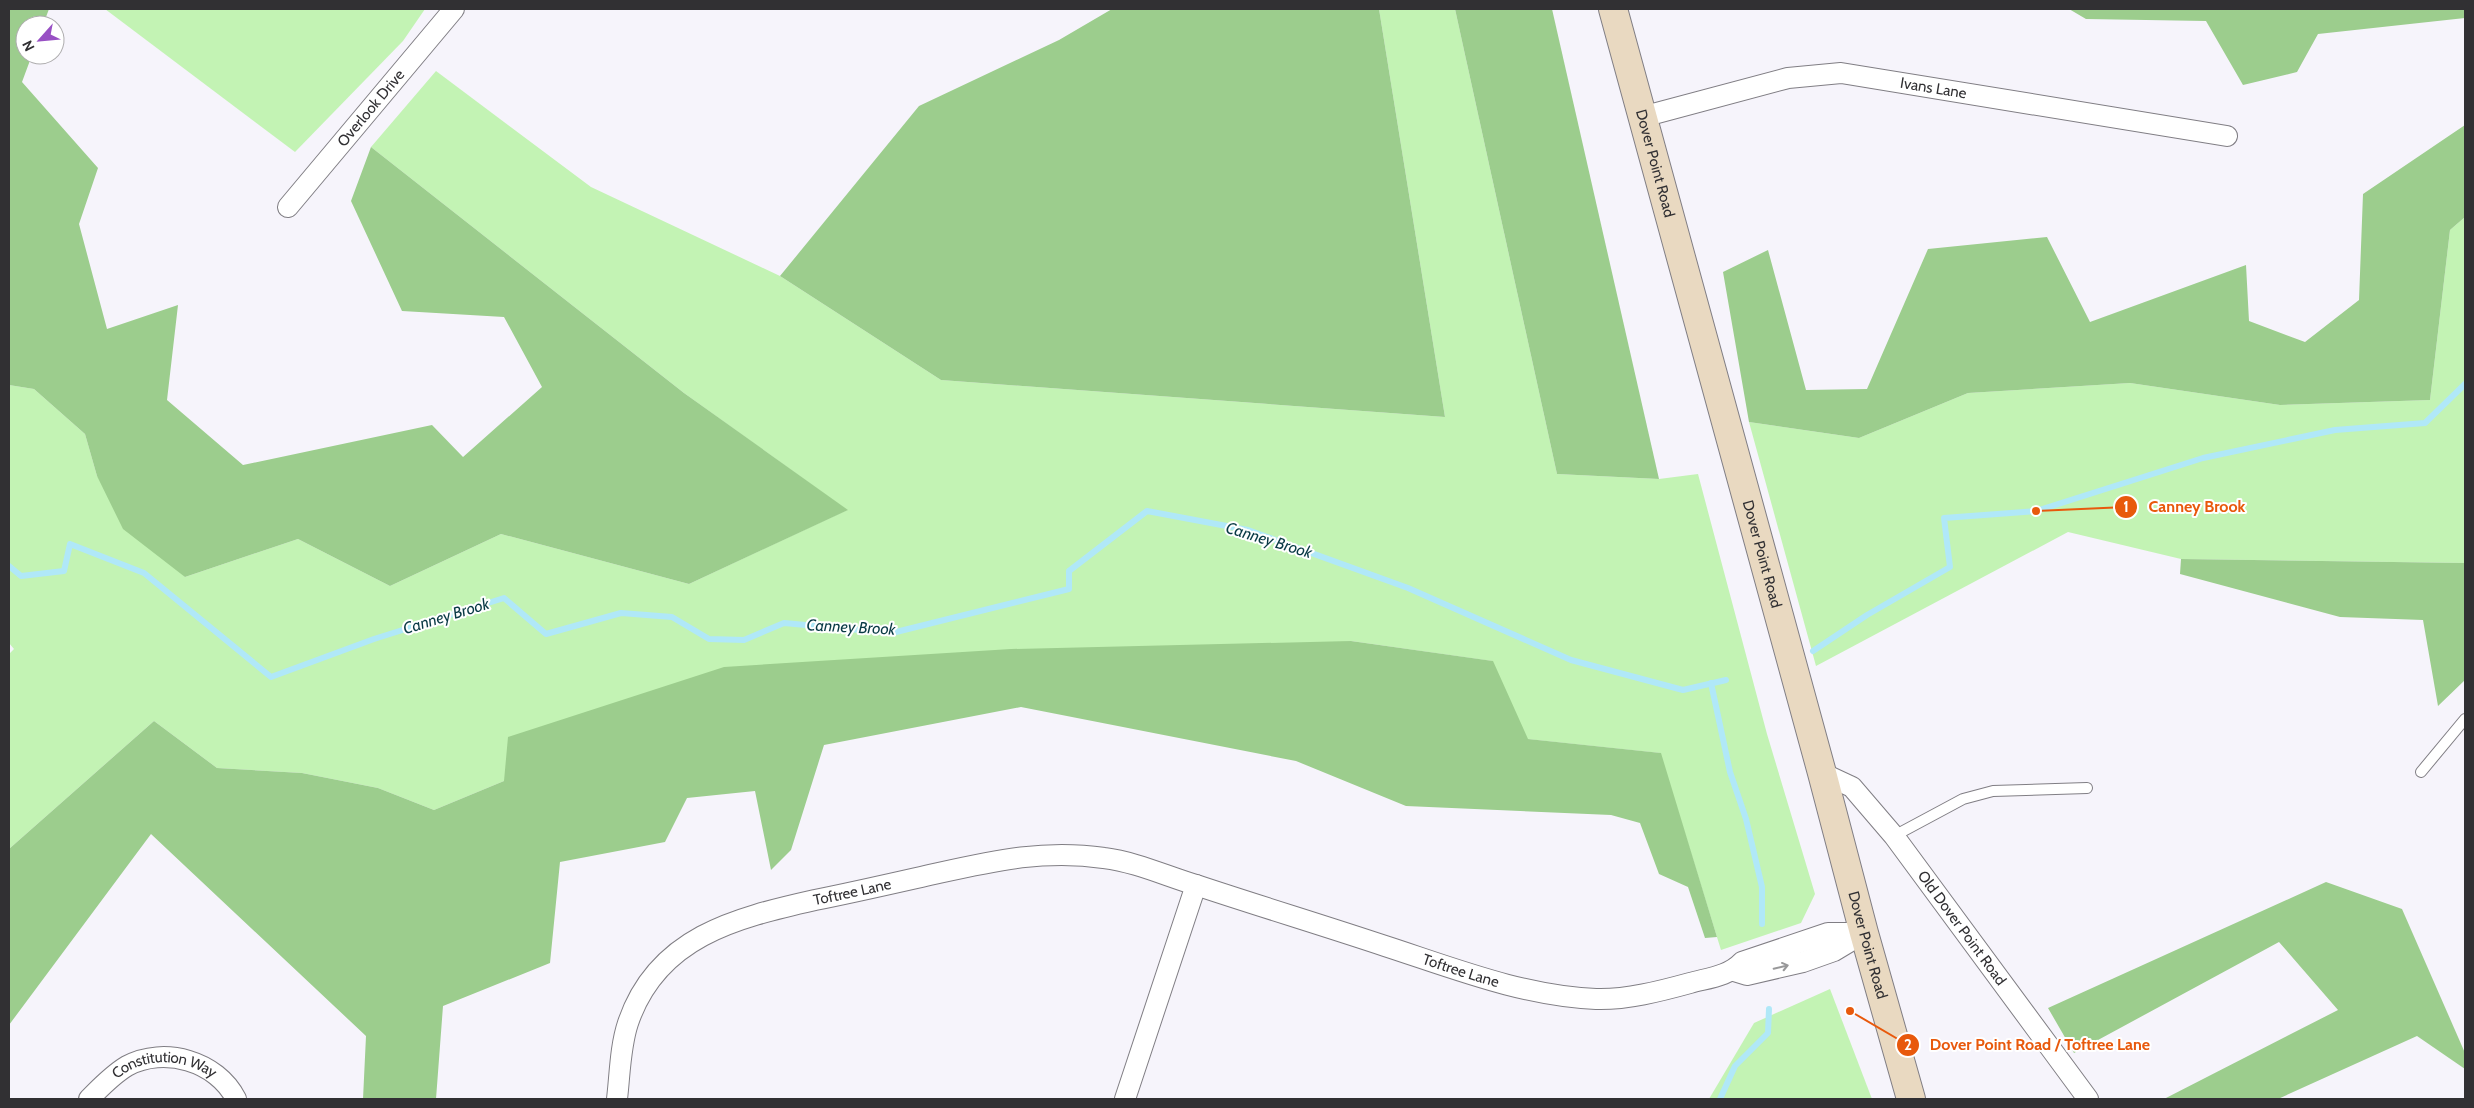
<svg xmlns="http://www.w3.org/2000/svg" width="2474" height="1108" font-family="Cabin,sans-serif">
<style>
.green{fill:#c3f3b4}
.forest{fill:#9ccd8d}
.lines{fill:none;stroke-linecap:round;stroke-linejoin:round}
.stream{stroke:#b0e8f8;stroke-width:6}
.service-casing{stroke:#807e84;stroke-width:12}
.minor-casing{stroke:#807e84;stroke-width:22}
.secondary-casing{stroke:#807e84;stroke-width:30}
.service{stroke:#fff;stroke-width:10}
.minor{stroke:#fff;stroke-width:20}
.secondary{stroke:#e9d9c1;stroke-width:28}
.oneway{stroke:#989899}
.labels{text-anchor:middle;dominant-baseline:central;stroke-width:4;stroke-linejoin:round;paint-order:stroke}
.street-label{font-size:15px;fill:#313033;stroke:#fff}
.water-label{font-size:16px;font-style:italic;fill:#093a45;stroke:#fff}
.leader{fill:none;stroke:#e8590c;stroke-width:2}
.callout-dot{fill:#e8590c;stroke:#fff;stroke-width:2}
.mark-label{font-size:15px;text-anchor:middle;font-weight:bold;fill:#fff}
.callout-label{font-size:16px;text-anchor:middle;font-weight:bold;fill:#e8590c;stroke:#fff;stroke-width:4;stroke-linejoin:round;paint-order:stroke}
</style>
<rect width="100%" height="100%" fill="#f6f4fb"/>
<!-- green -->
<g class="green">
<path d="M 105,9 L 425,9 L 403,41 L 295,152 Z"/>
<path d="M 1379,9 L 1455,9 L 1557,474 L 1659,479 L 1698,474 L 1767,734 L 1815,894 L 1801,923 L 1721,950 L 1660,753 L 1527,739 L 1492,661 L 1351,641 L 504,781 L 434,810 L 378,788 L 302,773 L 217,768 L 154,721 L 9,849 L 9,654 L 14,649 L 9,643 L 9,385 L 34,389 L 85,434 L 97,476 L 185,577 L 298,539 L 390,586 L 501,534 L 689,584 L 847,510 L 684,393 L 371,147 L 436,71 L 591,187 L 780,276 L 941,380 L 1445,417 Z"/>
<path d="M 2465,217 L 2465,563 L 2181,559 L 2068,532 L 1816,666 L 1749,422 L 1859,438 L 1968,393 L 2130,383 L 2280,405 L 2430,400 L 2450,230 Z"/>
<path d="M 1830,989 L 1872,1099 L 1709,1099 L 1754,1023 Z"/>
</g>
<!-- forest -->
<g class="forest">
<path d="M 9,9 L 49,9 L 43,25 L 25,25 L 25,55 L 32,55 L 22,82 L 98,168 L 79,224 L 107,329 L 178,305 L 167,400 L 243,465 L 432,425 L 463,457 L 542,387 L 504,317 L 402,311 L 351,201 L 371,147 L 684,393 L 848,510 L 689,584 L 501,534 L 390,586 L 298,539 L 185,577 L 123,529 L 97,476 L 85,434 L 34,389 L 9,385 Z"/>
<path d="M 1112,9 L 1379,9 L 1445,417 L 941,380 L 780,276 L 919,106 L 1059,40 Z"/>
<path d="M 1455,9 L 1552,9 L 1659,479 L 1557,474 Z"/>
<path d="M 2069,9 L 2465,9 L 2465,18 L 2318,34 L 2297,72 L 2243,85 L 2206,21 L 2086,19 Z"/>
<path d="M 2465,125 L 2465,217 L 2450,230 L 2430,400 L 2280,405 L 2130,383 L 1968,393 L 1859,438 L 1749,422 L 1723,272 L 1768,250 L 1806,390 L 1867,389 L 1928,249 L 2047,237 L 2090,322 L 2246,265 L 2249,321 L 2305,342 L 2359,300 L 2363,194 Z"/>
<path d="M 2181,559 L 2465,563 L 2465,680 L 2438,706 L 2423,620 L 2340,617 L 2180,574 Z"/>
<path d="M 1351,641 L 1493,661 L 1528,739 L 1661,753 L 1717,937 L 1705,938 L 1688,887 L 1659,874 L 1640,823 L 1611,815 L 1406,806 L 1296,761 L 1021,707 L 824,745 L 791,850 L 771,870 L 755,791 L 687,798 L 665,842 L 560,862 L 550,963 L 443,1006 L 436,1099 L 363,1099 L 366,1036 L 151,834 L 9,1025 L 9,849 L 154,721 L 217,768 L 302,773 L 378,788 L 434,810 L 504,781 L 508,737 L 724,667 L 1011,649 Z"/>
<path d="M 2326,882 L 2402,909 L 2465,1053 L 2465,1069 L 2417,1036 L 2278,1099 L 2164,1099 L 2338,1010 L 2279,942 L 2074,1053 L 2048,1008 Z"/>
</g>
<g class="lines">
<!-- stream -->
<g class="stream">
<path d="M 9,566 L 21,576 L 64,571 L 70,544 L 144,573 L 271,677 L 374,639 L 504,598 L 546,634 L 621,613 L 672,617 L 709,639 L 744,640 L 784,623 L 892,633 L 1069,589 L 1069,571 L 1147,511 L 1248,530 L 1408,588 L 1571,660 L 1683,690 L 1726,680"/>
<path d="M 1813,651 L 1867,615 L 1950,567 L 1944,518 L 2036,511 L 2203,458 L 2335,430 L 2425,423 L 2465,384"/>
<path d="M 1711,683 L 1730,772 L 1746,819 L 1762,887 L 1762,924"/>
<path d="M 1720,1099 L 1735,1066 L 1768,1033 L 1769,1009"/>
</g>
<defs>
<g id="service">
<path d="M 2421,772 L 2465,719"/>
<path d="M 1894,836 L 1963,799 L 1993,791 L 2087,788"/>
</g>
<g id="minor">
<path id="s1" d="M 1642,117 L 1788,78 L 1841,73 L 2227,136"/>
<path id="s2" d="M 288,207 L 454,9"/>
<path id="s3" d="M 1822,773 L 1852,787 L 1894,836 L 2088,1099"/>
<path d="M 1734,971 L 1747,975 L 1803,962 L 1834,951 L 1864,933"/>
<path id="s4" d="M 89,1099 C 101,1087 112,1075 127,1066 C 164,1046 217,1061 236,1099"/>
<path id="s5" d="M 617,1099 C 620,1074 620,1047 628,1023 C 657,937 735,918 815,900 C 855,892 894,883 934,874 C 993,861 1044,849 1104,858 C 1136,862 1166,876 1196,885 C 1259,906 1322,925 1385,946 C 1453,968 1523,996 1596,999 C 1626,1000 1661,991 1690,983 C 1708,978 1729,976 1742,962 L 1828,933 L 1864,933"/>
<path d="M 1125,1099 L 1196,885"/>
</g>
<g id="secondary">
<path id="s6" d="M 1613,9 L 1822,773 L 1864,933 L 1911,1099"/>
</g>
</defs>
<!-- service casing -->
<use href="#service" class="service-casing"/>
<!-- minor casing -->
<use href="#minor" class="minor-casing"/>
<!-- secondary casing -->
<use href="#secondary" class="secondary-casing"/>
<!-- service -->
<use href="#service" class="service"/>
<!-- minor -->
<use href="#minor" class="minor"/>
<!-- secondary -->
<use href="#secondary" class="secondary"/>
</g>
<!-- one-way arrows -->
<defs><path id="oneway-shaft" d="M-6 0H5M1.5-3L5.5 0L1.5 3" fill="none" stroke-width="1.6" stroke-linecap="round" stroke-linejoin="round" transform="scale(1.25)"/></defs>
<use class="oneway" href="#oneway-shaft" transform="translate(1781 967) rotate(-13)"/>
<g class="labels">
<!-- street labels -->
<g class="street-label">
<text stroke="none"><textPath href="#s1" startOffset="298">Ivans Lane</textPath></text>
<text stroke="none"><textPath href="#s2" startOffset="129">Overlook Drive</textPath></text>
<text stroke="none"><textPath href="#s6" startOffset="160">Dover Point Road</textPath></text>
<text stroke="none"><textPath href="#s6" startOffset="565">Dover Point Road</textPath></text>
<text stroke="none"><textPath href="#s5" startOffset="351">Toftree Lane</textPath></text>
<text stroke="none"><textPath href="#s3" startOffset="212">Old Dover Point Road</textPath></text>
<text stroke="none"><textPath href="#s6" startOffset="970">Dover Point Road</textPath></text>
<text stroke="none"><textPath href="#s5" startOffset="981">Toftree Lane</textPath></text>
<text stroke="none"><textPath href="#s4" startOffset="89">Constitution Way</textPath></text>
</g>
<!-- water labels -->
<g class="water-label">
<text transform="translate(1269 540) rotate(17)">Canney Brook</text>
<text transform="translate(446 616) rotate(-17)">Canney Brook</text>
<text transform="translate(851 627) rotate(3)">Canney Brook</text>
</g>
</g>
<!-- callouts -->
<path class="leader" d="M2036 511L2126 507M1850 1011L1908 1045"/>
<g class="callout-dot">
<circle cx="2036" cy="511" r="5"/>
<circle cx="1850" cy="1011" r="5"/>
<circle cx="2126" cy="507" r="12"/>
<circle cx="1908" cy="1045" r="12"/>
</g>
<g class="mark-label">
<text x="2126" y="512">1</text>
<text x="1908" y="1050">2</text>
</g>
<g class="callout-label">
<text x="2197" y="512">Canney Brook</text>
<text x="2040" y="1050">Dover Point Road / Toftree Lane</text>
</g>
<!-- border -->
<rect width="2474" height="1108" fill="none" stroke="#313033" stroke-width="20"/>
<!-- north arrow -->
<g transform="translate(40 40) rotate(243)"><circle r="24" fill="#ffffff" stroke="#adacad"/>
<path d="M0-4L9 19L0 12L-9 19Z" fill="#9850c4"/>
<text y="-8" font-size="14" font-weight="bold" text-anchor="middle" fill="#313033">N</text>
</g>
</svg>
